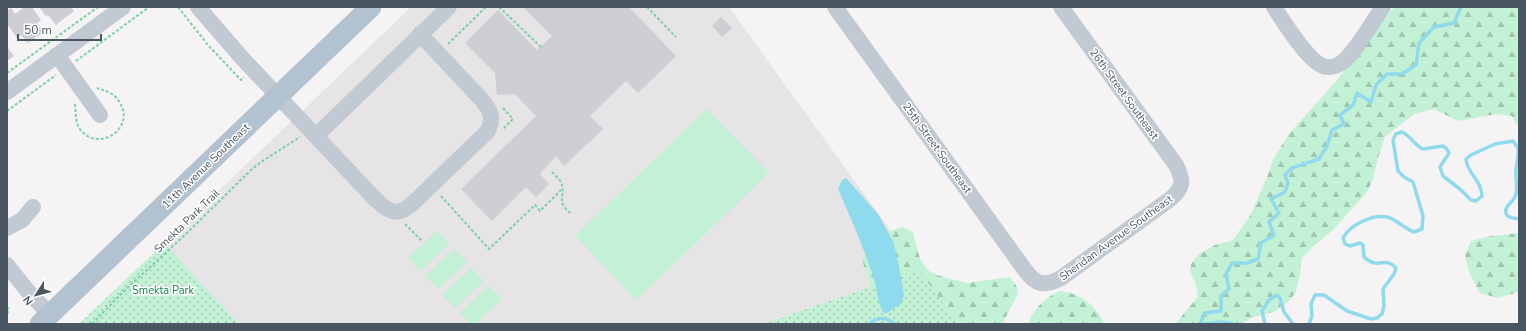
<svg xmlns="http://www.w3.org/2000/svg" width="1526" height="331" font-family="'Nunito Sans',sans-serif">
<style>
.education{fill:#e6e4e5}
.grass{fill:#c3f1d5}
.forest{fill:url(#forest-firs)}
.park{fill:url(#park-dots)}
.water{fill:#90daee}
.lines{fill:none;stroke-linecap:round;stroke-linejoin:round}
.stream{stroke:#90daee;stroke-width:3.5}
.building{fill:#cdcfd5}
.path{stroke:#7ad0a6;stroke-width:2;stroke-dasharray:3 2;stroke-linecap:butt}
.minor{stroke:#c1cad2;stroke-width:16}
.major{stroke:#b3c2d1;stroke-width:21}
.labels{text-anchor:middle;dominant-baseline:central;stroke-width:3;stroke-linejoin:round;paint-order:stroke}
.street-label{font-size:11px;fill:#4a5661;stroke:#fff}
.park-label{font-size:11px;fill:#17864f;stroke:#fff}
</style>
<defs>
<pattern id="forest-firs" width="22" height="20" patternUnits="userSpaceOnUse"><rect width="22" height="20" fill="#c3f1d5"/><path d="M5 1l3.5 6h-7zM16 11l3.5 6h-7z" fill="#a0c6b0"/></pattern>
<pattern id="park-dots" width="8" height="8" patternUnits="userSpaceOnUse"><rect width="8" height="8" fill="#c3f1d5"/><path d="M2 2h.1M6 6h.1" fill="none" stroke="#a0c6b0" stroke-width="1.8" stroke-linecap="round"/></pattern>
</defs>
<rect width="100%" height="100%" fill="#f5f3f3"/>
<!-- education -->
<path class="education" d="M 411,7 L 729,7 L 919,270 L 763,324 L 239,324 L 164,243 Z"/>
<!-- grass -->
<g class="grass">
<path d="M 707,109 L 769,173 L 636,300 L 575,236 Z"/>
<path d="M 437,231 L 449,244 L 420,271 L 408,258 Z"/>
<path d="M 454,249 L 467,262 L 438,289 L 425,276 Z"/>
<path d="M 471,268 L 484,281 L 455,308 L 442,295 Z"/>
<path d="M 489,286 L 502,299 L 475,324 L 471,324 L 460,313 Z"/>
</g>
<!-- forest -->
<g class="forest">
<path d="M 1394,7 L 1519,7 L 1519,128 L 1512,116 L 1496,114 L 1458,121 L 1434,109 L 1414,114 L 1385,137 L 1377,161 L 1373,179 L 1367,192 L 1333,230 L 1315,245 L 1302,258 L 1299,278 L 1296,292 L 1288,302 L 1274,312 L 1253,317 L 1241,324 L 1175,324 L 1198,297 L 1196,284 L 1190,271 L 1191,264 L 1199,254 L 1215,245 L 1233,240 L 1251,214 L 1267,177 L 1273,160 L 1288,135 L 1337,80 Z"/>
<path d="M 902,227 L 913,232 L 920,259 L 929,271 L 940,276 L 967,283 L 1010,277 L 1016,285 L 1018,294 L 1002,324 L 854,324 L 873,294 L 862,260 C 870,240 883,233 902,227 Z"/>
<path d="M 1519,233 L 1519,292 L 1498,298 L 1480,293 L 1469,272 L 1465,255 L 1471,241 L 1491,236 Z"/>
<path d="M 1059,291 C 1078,292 1097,305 1104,324 L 1028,324 C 1033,309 1045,298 1059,291 Z"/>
</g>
<!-- park -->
<g class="park">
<path d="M 164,243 L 239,324 L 79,324 Z"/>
<path d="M 919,270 L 958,324 L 763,324 Z"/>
</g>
<!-- water -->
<path class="water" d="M 846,178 L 878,214 L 893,241 L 897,256 L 904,295 L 901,304 L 885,314 C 877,305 878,293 875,282 C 865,250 851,219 838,189 L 842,180 Z"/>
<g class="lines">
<!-- stream -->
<g class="stream">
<path d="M 869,324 C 879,316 885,317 895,324"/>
<path d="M 1200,324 L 1205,313 L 1221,311 L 1221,296 L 1229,289 L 1226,274 L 1232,263 L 1247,263 L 1258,259 L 1261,243 L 1274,235 L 1269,222 L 1279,213 L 1271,199 L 1285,192 L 1288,183 L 1285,175 L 1292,168 L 1319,159 L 1327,146 L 1332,130 L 1344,124 L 1340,115 L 1353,105 L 1357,93 L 1371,102 L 1376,85 L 1387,74 L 1402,74 L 1416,65 L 1419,43 L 1434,27 L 1454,23 L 1461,7"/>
<path d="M 1203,324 L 1222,322 L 1234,324"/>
<path d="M 1265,324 L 1262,311 L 1269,300 L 1277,295 L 1280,298 L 1284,312 L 1293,324"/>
<path d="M 1309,324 L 1312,316 L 1311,304 L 1315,295 L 1324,295 L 1347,311 L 1371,319 L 1377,318 L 1382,314 L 1384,306 L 1383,289 L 1394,274 L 1396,268 C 1384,255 1379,271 1364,257 L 1363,245 L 1360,243 L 1350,246 L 1345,244 L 1343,238 C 1350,225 1372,214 1387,217 C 1396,219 1405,229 1414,232 L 1422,229 L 1423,216 L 1413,182 L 1404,177 L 1398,171 L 1393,140 L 1396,134 L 1402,132 C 1411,136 1414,145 1423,149 L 1443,146 L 1446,148 L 1449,153 L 1440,167 L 1443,176 L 1461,190 L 1471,200 L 1476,201 L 1482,196 C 1482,180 1467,174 1466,159 L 1471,155 L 1495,144 L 1513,141 L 1518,148 C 1519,155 1517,162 1516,170 C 1515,179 1519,189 1515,197 C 1512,203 1504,206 1506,213 C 1507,218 1514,218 1519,219"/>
</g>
</g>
<!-- building -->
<g class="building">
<path d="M 24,7 L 32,7 L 41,20 L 37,23 L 43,32 L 28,43 L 21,35 L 17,38 L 7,24 L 8,19 L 7,11 L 11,8 L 15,14 Z"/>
<path d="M 39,7 L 71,7 L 74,11 L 56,25 L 48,15 L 46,16 Z"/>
<path d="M 523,7 L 629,7 L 676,56 L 638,93 L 626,81 L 590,116 L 603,129 L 564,166 L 556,156 L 540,174 L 549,184 L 536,197 L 526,187 L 492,221 L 461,189 L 536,116 L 515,94 L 497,95 L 495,73 L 465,43 L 498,10 L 537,50 L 552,36 Z"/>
<path d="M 721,17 L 732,28 L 722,37 L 712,26 Z"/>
<path d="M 7,47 L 14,56 L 7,61 Z"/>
</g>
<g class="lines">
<!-- path -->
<g class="path">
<path d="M 178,7 L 208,45 L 241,80 L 244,77"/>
<path d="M 499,7 L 541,47"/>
<path d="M 647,7 L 676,37"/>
<path d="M 448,44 L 486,7"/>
<path d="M 76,61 L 149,7"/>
<path d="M 7,73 L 98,7"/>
<path d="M 75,104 C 76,112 75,121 79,128 C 97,154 136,129 120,103 C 118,99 115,96 112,94 C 107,91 102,90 97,88"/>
<path d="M 503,108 L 513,119 L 503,129"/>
<path d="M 7,111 L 56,75"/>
<path d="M 552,172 C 555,175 559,179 561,182 C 567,197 554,199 571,214"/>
<path d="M 441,196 L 489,249 L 535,205 L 540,211 L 562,189"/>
<path d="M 405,224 L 422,241"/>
<path d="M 7,307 L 9,310 L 7,314"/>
<path d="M 92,324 L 123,292 L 187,233 L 251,170 L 261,162 L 300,137"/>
</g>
<!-- minor -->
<g class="minor">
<path d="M 198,7 L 242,58 L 376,200 C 390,213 398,217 413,203 L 488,131 C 494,118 491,111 482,100 L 420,34"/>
<path d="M 835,7 L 1025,270 C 1036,285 1044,287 1061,278 L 1169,200 C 1184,188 1184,181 1176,165 L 1061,7"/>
<path d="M 1274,7 C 1283,21 1308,61 1323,66 C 1328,68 1335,67 1340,64 C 1355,54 1372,22 1383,7"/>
<path d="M 57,55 L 100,115"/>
<path d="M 7,92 L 123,7"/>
<path d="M 316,136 L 449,7"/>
<path d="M 7,228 L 22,220 L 33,207"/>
<path d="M 7,265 L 26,289 L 50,315"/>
</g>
<!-- major -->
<path class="major" d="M 40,324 L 371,7"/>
</g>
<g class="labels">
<!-- street labels -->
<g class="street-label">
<text transform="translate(1124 94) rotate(54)">26th Street Southeast</text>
<text transform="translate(937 148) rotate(54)">25th Street Southeast</text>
<text transform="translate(206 166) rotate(-44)">11th Avenue Southeast</text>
<text transform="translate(187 221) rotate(-44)">Smekta Park Trail</text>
<text transform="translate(1116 238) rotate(-36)">Sheridan Avenue Southeast</text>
</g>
<!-- park labels -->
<g class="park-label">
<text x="163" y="290">Smekta Park</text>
</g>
</g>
<!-- border -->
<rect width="1526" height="331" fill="none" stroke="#4a5661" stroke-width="16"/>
<!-- north arrow -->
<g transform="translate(36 295) rotate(234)" stroke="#ffffff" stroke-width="3" paint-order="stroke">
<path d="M0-3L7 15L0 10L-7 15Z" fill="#4a5661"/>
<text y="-6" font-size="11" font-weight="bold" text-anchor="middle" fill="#4a5661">N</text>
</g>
<!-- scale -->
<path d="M18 34v6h83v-6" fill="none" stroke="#4a5661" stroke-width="2"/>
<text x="24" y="34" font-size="12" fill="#4a5661" stroke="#ffffff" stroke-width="3" paint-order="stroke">50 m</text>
</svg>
